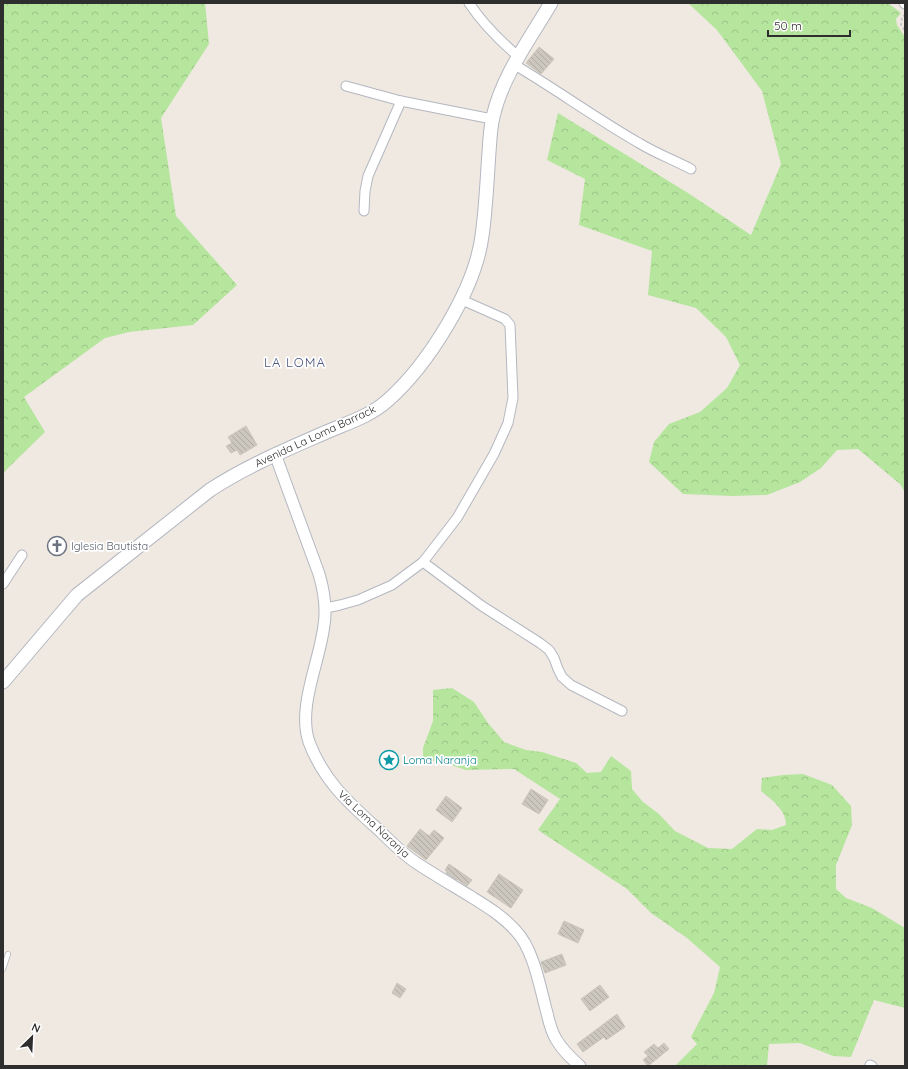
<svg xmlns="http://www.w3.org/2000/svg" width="908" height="1069" font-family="Quicksand,sans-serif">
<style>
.forest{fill:url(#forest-crowns)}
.building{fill:url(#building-back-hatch);stroke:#cbc5ba}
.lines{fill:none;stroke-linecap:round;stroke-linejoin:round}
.service-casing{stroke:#b4b7c1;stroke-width:6}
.minor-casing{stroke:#b4b7c1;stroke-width:11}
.tertiary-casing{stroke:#b4b7c1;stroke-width:13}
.secondary-casing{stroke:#b4b7c1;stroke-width:15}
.path{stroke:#c9c9c9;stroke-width:2;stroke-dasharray:3 2;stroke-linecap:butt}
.service{stroke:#fff;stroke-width:4.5}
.minor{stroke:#fff;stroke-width:9}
.tertiary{stroke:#fff;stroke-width:11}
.secondary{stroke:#fff;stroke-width:13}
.labels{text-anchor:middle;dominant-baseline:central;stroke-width:3.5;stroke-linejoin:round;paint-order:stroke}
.street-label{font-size:11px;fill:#2e2e2e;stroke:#fff}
.worship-label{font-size:11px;fill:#5b616d;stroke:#fff;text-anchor:start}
.culture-label{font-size:11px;fill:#0d838f;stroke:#fff;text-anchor:start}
.quarter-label{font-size:13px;letter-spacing:1px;fill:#4d5680;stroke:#fff}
</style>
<defs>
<pattern id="forest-crowns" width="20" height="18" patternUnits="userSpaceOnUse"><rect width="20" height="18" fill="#b6e59e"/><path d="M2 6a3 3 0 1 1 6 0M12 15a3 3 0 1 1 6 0" fill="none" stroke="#9dc588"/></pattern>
<pattern id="building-back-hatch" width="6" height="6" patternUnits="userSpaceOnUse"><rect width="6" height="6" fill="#cbc7bf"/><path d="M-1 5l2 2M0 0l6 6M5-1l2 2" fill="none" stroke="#afaba4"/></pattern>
</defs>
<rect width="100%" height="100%" fill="#efe9e1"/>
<!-- forest -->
<g class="forest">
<path d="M 3,3 L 205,3 L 209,44 L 161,118 L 176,216 L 237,285 L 193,325 L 129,332 L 105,338 L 24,397 L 45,432 L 3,473 Z"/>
<path d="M 688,3 L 888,3 L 901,13 L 896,19 L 897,25 L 905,37 L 905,492 L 900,484 L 858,449 L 837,450 L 821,468 L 800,482 L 767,495 L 732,496 L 683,494 L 649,462 L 654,442 L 669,424 L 700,412 L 727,388 L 740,365 L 726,337 L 696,308 L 648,295 L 652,251 L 579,225 L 585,179 L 547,160 L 558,113 L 688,193 L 751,235 L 781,164 L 762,91 L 717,30 Z"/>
<path d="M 452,688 L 474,702 L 488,723 L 504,742 L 526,750 L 542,752 L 576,763 L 587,773 L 601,772 L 611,756 L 631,771 L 632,789 L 643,802 L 659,814 L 675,831 L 708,848 L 732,849 L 757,829 L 772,830 L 786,825 C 786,810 772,800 761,791 L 762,778 L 783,775 L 803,774 L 832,785 L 851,806 L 852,825 L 836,865 L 836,889 L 846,898 L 872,908 L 905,928 L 905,1008 L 874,1000 L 851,1057 L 833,1056 L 800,1043 L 769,1044 L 767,1066 L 675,1066 L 697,1044 L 691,1037 L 714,993 L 720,967 L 687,938 L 651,913 L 627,889 L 538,830 L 560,799 L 514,769 L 466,770 L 439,761 L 423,761 L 423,748 L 433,721 L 433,690 Z"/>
</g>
<!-- building -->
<g class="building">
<path d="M 539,47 L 554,59 L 541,74 L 526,63 Z"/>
<path d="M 246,426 L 257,445 L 240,455 L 237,450 L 231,453 L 226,446 L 232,443 L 228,437 Z"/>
<path d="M 531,789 L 548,800 L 539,814 L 522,804 Z"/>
<path d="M 446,796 L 462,808 L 452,822 L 436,810 Z"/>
<path d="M 420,829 L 429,836 L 434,830 L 444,838 L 426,860 L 407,846 Z"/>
<path d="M 449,864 L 472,880 L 467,886 L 457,879 L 456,880 L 446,873 L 447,872 L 445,870 Z"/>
<path d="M 499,874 L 523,890 L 511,908 L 487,892 Z"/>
<path d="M 564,921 L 584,930 L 578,943 L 558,934 Z"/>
<path d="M 562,954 L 566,965 L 545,973 L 541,962 Z"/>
<path d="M 397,983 L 406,989 L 400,998 L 392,993 Z"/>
<path d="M 600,985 L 609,997 L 590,1011 L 581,999 Z"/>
<path d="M 617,1014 L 625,1027 L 606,1040 L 604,1037 L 583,1052 L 577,1044 Z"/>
<path d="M 664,1043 L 669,1049 L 648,1066 L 643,1060 L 648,1056 L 644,1052 L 654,1044 L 658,1048 Z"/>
</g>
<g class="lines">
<defs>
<path id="service" d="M 3,969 L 8,954"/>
<g id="minor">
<path d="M 469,3 C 483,24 500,41 519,57"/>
<path d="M 904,3 L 905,4"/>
<path d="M 515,65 C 557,90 597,119 639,143 C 655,153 674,160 691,169"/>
<path d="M 346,86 L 401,101"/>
<path d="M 364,211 L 365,191 L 368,176 L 401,101 L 492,119"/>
<path d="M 423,562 L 482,606 L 540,643 L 549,650 L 554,658 L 558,669 L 562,677 L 571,685 L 622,711"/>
<path d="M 3,584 L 22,555"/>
<path d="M 326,608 L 340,605 L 358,600 L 392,585 L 423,562 L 457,518 L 494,454 L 508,423 L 513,398 L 510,325 L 505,319 L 462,300"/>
<path d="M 870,1065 L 872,1066"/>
</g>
<path id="tertiary" d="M 275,454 L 319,574 C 324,591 327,607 324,625 C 320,661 297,707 309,742 C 324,782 350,804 381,832 C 392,843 404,855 418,864 C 435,875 452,885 470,896 C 486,906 503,916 516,931 C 534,950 540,988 547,1013 C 549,1022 551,1031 556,1039 C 562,1050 571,1058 580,1066"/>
<path id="secondary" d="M 3,682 L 77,595 L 210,490 C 245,467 283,451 322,434 C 344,424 369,417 387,401 C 428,365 475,290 482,236 C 486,208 487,180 489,152 C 490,141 490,129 493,117 C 502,76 530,39 551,3"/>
</defs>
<!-- service casing -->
<use href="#service" class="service-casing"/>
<!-- minor casing -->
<use href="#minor" class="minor-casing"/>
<!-- tertiary casing -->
<use href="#tertiary" class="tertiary-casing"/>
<!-- secondary casing -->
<use href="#secondary" class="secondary-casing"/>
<!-- path -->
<path class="path" d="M 905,14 L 902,18 L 901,25 L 905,31"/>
<!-- service -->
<use href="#service" class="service"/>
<!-- minor -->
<use href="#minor" class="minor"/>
<!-- tertiary -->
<use href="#tertiary" class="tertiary"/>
<!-- secondary -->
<use href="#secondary" class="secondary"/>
</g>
<!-- icons -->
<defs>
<symbol id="church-ring" viewBox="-11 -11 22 22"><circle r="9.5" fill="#fff" stroke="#6b7280" stroke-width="1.5"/><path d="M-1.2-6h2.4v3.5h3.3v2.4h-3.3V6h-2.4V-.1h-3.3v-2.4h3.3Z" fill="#6b7280"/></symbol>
<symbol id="sight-ring" viewBox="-11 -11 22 22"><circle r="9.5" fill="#fff" stroke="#0f9aa8" stroke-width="1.5"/><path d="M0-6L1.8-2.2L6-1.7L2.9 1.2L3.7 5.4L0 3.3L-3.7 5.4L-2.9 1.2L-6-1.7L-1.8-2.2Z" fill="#0f9aa8"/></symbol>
</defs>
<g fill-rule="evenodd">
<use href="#church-ring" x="46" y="535" width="22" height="22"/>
<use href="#sight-ring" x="378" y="749" width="22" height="22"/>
</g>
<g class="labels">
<!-- street labels -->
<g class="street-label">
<text transform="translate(315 436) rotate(-25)">Avenida La Loma Barrack</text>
<text transform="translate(374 824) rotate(43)">Vía Loma Naranja</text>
</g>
<!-- worship labels -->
<g class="worship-label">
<text x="71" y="546">Iglesia Bautista</text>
</g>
<!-- culture labels -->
<g class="culture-label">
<text x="403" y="760">Loma Naranja</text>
</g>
<!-- quarter labels -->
<g class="quarter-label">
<text x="295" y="362">LA LOMA</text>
</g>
</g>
<!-- border -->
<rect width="908" height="1069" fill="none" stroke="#2e2e2e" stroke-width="8"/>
<!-- north arrow -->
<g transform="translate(32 1037) rotate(24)" stroke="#ffffff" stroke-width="3" paint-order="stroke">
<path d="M0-3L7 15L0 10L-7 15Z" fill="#2e2e2e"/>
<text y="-6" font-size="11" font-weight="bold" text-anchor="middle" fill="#2e2e2e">N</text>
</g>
<!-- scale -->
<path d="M768 30v6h82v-6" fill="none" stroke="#2e2e2e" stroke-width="2"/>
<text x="774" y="30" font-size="12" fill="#2e2e2e" stroke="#ffffff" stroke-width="3" paint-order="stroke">50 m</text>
</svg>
